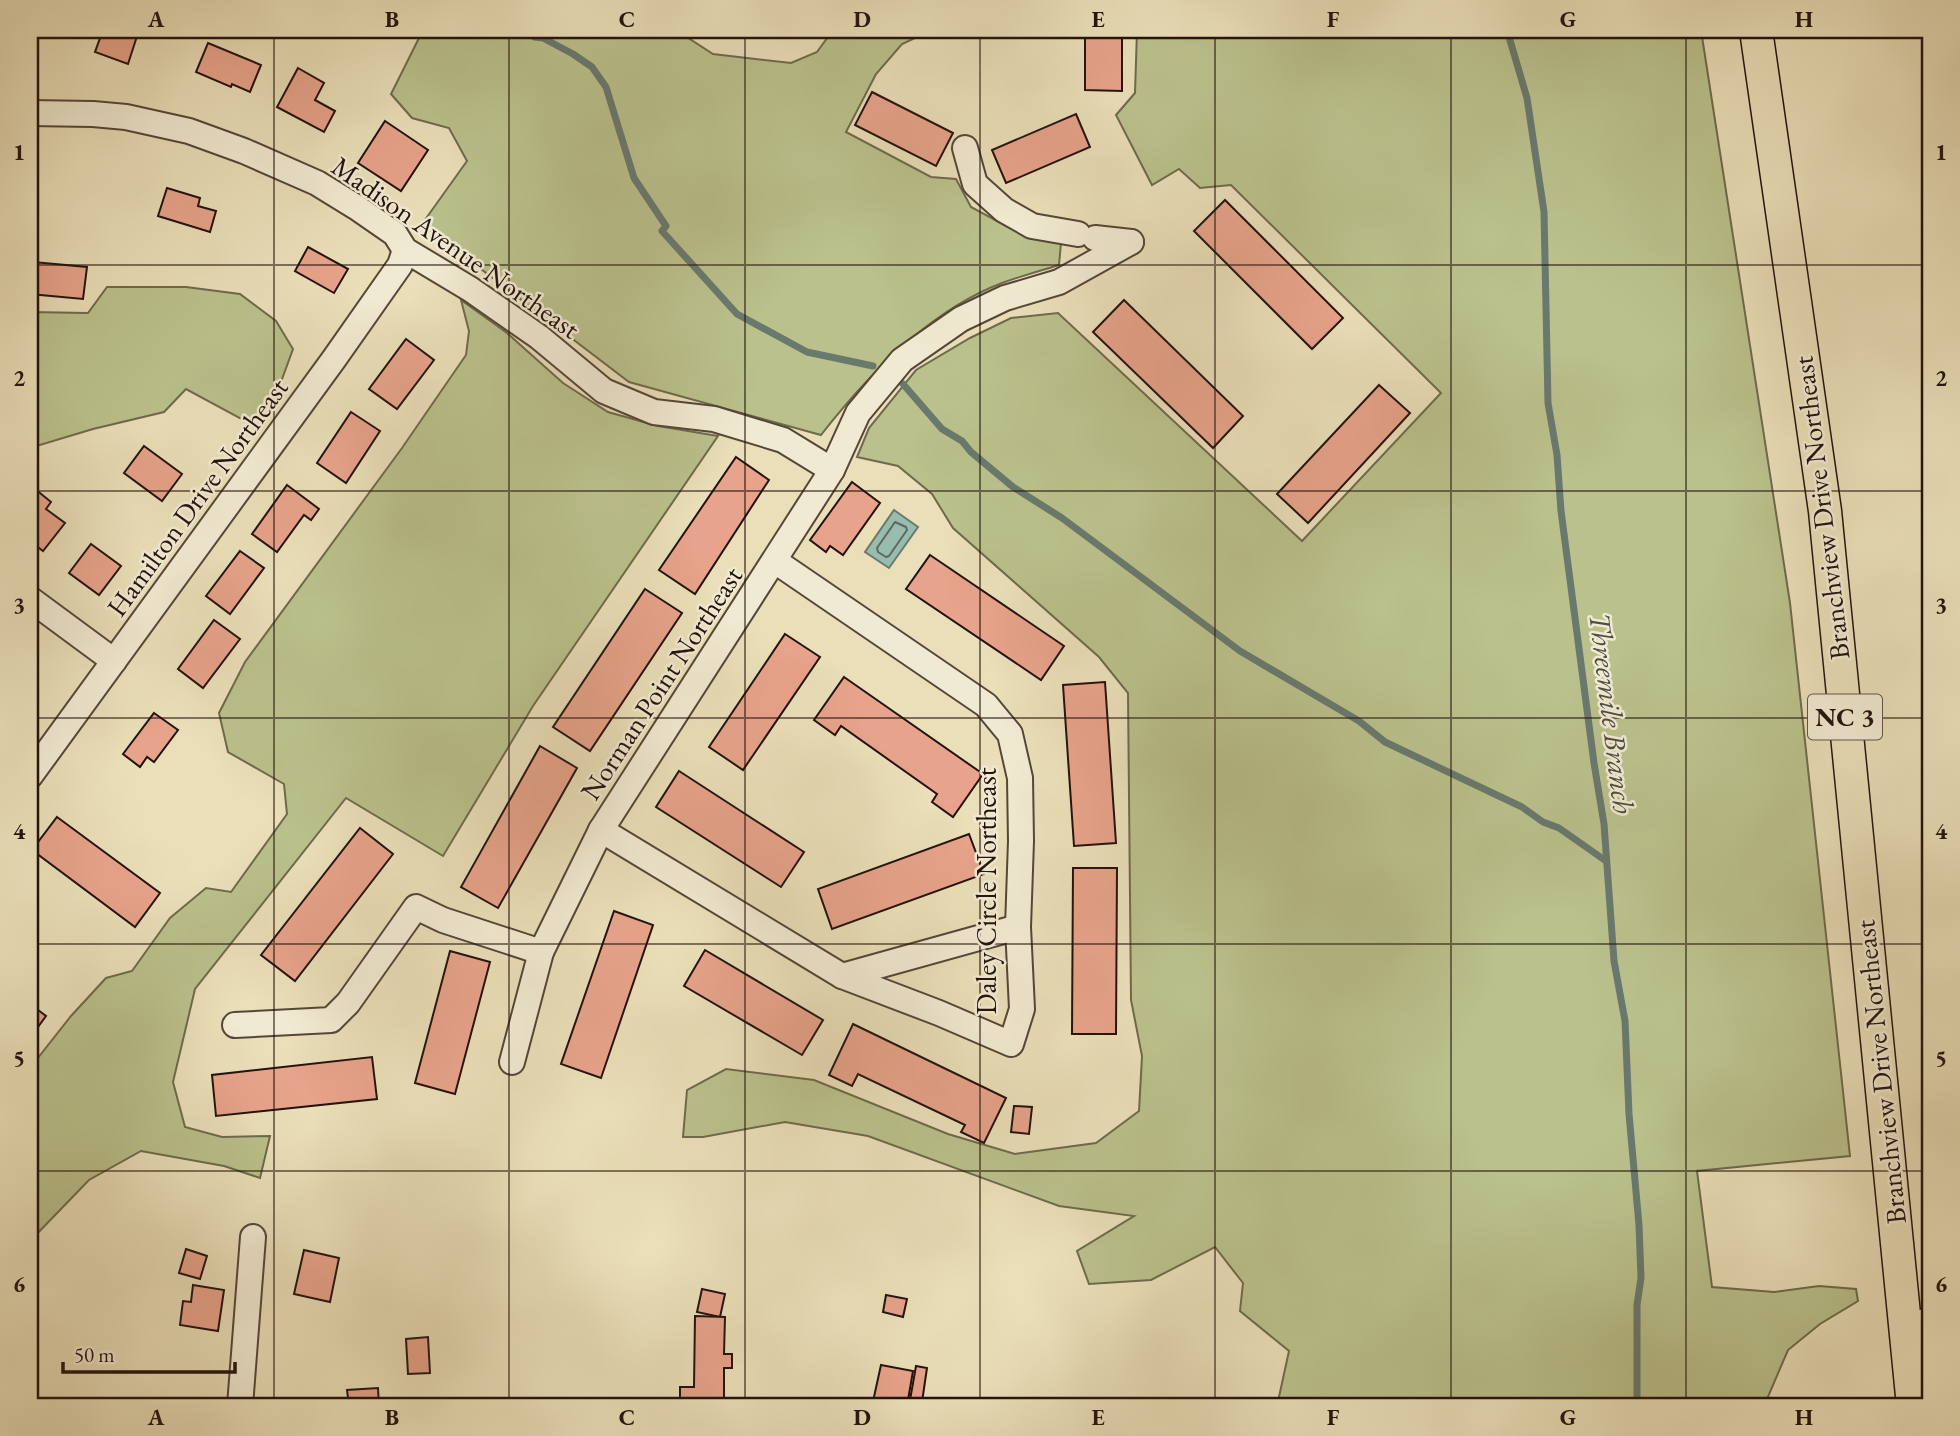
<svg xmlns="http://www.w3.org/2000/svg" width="1960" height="1436" font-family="'EB Garamond',serif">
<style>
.green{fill:#bac18c;stroke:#6e6a4c;stroke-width:2}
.water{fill:#98bdae;stroke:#69796e;stroke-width:2}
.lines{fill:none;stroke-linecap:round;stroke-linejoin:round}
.shore{stroke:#5e685e;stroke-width:2}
.stream{stroke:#69796e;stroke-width:7}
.building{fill:#e7a38b;stroke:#23130d;stroke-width:2}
.minor-casing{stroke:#554638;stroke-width:28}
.major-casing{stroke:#23130d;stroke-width:35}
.minor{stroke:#f1ead2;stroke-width:24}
.major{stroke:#eadfb9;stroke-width:32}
.grid{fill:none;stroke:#23130d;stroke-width:2;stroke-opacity:0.55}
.labels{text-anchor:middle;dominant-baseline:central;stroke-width:5;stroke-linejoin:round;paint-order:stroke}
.shield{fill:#f1ead2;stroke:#615448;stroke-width:2}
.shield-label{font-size:26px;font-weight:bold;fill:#23130d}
.street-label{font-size:28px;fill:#23130d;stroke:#f1ead2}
.water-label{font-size:30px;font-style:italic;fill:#4c4e45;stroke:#f1ead2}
.neatline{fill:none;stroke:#23130d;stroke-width:2.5}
.grid-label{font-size:23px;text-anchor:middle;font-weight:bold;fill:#23130d}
</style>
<rect width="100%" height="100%" fill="#eadfb9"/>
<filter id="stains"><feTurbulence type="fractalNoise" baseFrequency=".00286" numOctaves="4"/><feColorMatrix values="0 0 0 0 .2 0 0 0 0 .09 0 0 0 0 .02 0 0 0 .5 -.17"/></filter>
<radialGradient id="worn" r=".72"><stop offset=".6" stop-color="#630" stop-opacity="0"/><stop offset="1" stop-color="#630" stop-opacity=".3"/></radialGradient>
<!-- green -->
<g class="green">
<path d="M 423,30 L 676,30 L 713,54 L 791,63 L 817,52 L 833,30 L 932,30 L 902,44 L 876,74 L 846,132 L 931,177 L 956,179 L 971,207 L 1019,233 L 1061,243 L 1059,265 C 1040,271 1021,276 1002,283 C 931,310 867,376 821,435 L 629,382 L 422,224 L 467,161 L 449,128 L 412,118 L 391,94 Z"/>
<path d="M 1137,30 L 1701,30 L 1790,603 L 1850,1156 L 1697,1171 L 1712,1287 L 1774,1292 L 1819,1286 L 1856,1289 L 1858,1301 L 1820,1324 L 1788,1350 L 1764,1406 L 1277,1406 L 1289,1351 L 1240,1311 L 1243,1283 L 1215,1247 L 1151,1280 L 1089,1284 L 1077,1251 L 1134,1216 L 1059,1206 L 868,1136 L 785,1122 L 703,1137 L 683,1137 L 687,1090 L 726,1069 L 814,1080 L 948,1134 L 1015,1154 L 1096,1143 L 1139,1111 L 1142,1056 L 1131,1000 L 1128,693 L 1099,657 L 953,528 L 932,494 L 898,466 L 857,457 L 869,428 L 916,370 L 970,338 L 1011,318 L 1058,313 L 1302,541 L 1441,393 L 1231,185 L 1200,188 L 1179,169 L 1152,185 L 1116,115 L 1135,93 Z"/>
<path d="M 107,287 L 186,287 L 240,294 L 276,321 L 293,349 L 278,390 L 261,414 L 245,421 L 186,389 L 164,412 L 93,429 L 30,448 L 30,312 L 88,313 Z"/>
<path d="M 461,300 L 507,333 L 563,383 L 608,412 L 658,426 L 718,436 L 533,706 L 443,856 L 346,798 L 195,989 L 173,1082 L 185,1127 L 222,1137 L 270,1136 L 260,1178 L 224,1166 L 141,1151 L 89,1180 L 30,1241 L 30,1068 L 71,1016 L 106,978 L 132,971 L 170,918 L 206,888 L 231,892 L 287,814 L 284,784 L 228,752 L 219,713 L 245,662 L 402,448 L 466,355 L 469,331 Z"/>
</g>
<!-- water -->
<path class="water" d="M 894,510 L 918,527 L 889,568 L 865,552 Z"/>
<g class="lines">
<!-- shore -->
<path class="shore" d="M 895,522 L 906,527 L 907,530 L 889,556 L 886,557 L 878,552 L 877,548 Z"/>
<!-- stream -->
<g class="stream">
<path d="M 524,30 L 534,37 L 543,38 L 573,54 L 592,67 L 606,87 L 634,178 L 666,226 L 662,231 L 737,314 L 807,352 L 873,366"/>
<path d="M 1507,30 L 1527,98 L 1544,212 L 1548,403 L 1557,455 L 1561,511 L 1594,763 L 1604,824 L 1614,961 L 1625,1021 L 1629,1114 L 1639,1225 L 1641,1278 L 1637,1305 L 1637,1406"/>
<path d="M 903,384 L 942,429 L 962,441 L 971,452 L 1013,487 L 1062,518 L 1240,651 L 1359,721 L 1385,742 L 1522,807 L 1543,822 L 1559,828 L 1606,861"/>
</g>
</g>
<!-- building -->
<g class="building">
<path d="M 30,30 L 37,30 L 38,48 L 30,49 Z"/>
<path d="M 103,30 L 139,30 L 128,64 L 95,52 Z"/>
<path d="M 1085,30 L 1122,30 L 1122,91 L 1085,90 Z"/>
<path d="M 208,43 L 261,65 L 250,92 L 232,84 L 231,87 L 196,72 Z"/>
<path d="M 298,68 L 324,83 L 315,100 L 335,111 L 324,132 L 277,107 Z"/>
<path d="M 872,92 L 953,133 L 936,166 L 855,125 Z"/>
<path d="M 1076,114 L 1090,147 L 1006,183 L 992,150 Z"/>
<path d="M 385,121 L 428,150 L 401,191 L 358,163 Z"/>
<path d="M 167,188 L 200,198 L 198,206 L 216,211 L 210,232 L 158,216 Z"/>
<path d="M 1225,200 L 1343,318 L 1312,349 L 1194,231 Z"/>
<path d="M 308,247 L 348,269 L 334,293 L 295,271 Z"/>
<path d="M 33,262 L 87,267 L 83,299 L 30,294 Z"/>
<path d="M 1124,300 L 1243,416 L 1213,448 L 1093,332 Z"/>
<path d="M 406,339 L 434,360 L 397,409 L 369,389 Z"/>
<path d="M 1379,385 L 1410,413 L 1308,523 L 1277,494 Z"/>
<path d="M 351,412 L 380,431 L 346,483 L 317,463 Z"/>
<path d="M 144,446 L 182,474 L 162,501 L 124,473 Z"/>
<path d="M 736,457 L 769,480 L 695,594 L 659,570 Z"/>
<path d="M 852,482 L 880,503 L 843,555 L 830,546 L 826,552 L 810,540 Z"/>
<path d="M 287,485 L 319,509 L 311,520 L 304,515 L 277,552 L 252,534 Z"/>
<path d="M 35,489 L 51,502 L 46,509 L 65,523 L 43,551 L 30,541 L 30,496 Z"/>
<path d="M 91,544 L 121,566 L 99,595 L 69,573 Z"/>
<path d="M 240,551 L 264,568 L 230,614 L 206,596 Z"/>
<path d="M 930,555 L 1064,646 L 1041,680 L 906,589 Z"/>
<path d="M 645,589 L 682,613 L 590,751 L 553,727 Z"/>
<path d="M 214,620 L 240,639 L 203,688 L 178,669 Z"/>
<path d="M 785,634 L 820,657 L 743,770 L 709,747 Z"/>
<path d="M 844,677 L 983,774 L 953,817 L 932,802 L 937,794 L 841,726 L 835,735 L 814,720 Z"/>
<path d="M 1105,682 L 1116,843 L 1074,846 L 1063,685 Z"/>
<path d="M 154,713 L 178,730 L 154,762 L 147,757 L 140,767 L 123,754 Z"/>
<path d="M 540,746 L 577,768 L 498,908 L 461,887 Z"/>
<path d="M 679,771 L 804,852 L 781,887 L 656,807 Z"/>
<path d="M 57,817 L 160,893 L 135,927 L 32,850 Z"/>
<path d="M 360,828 L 393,854 L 295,981 L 261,955 Z"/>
<path d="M 969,834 L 984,874 L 832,929 L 818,889 Z"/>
<path d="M 1073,868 L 1117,868 L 1116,1034 L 1072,1034 Z"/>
<path d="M 614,911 L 653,925 L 601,1078 L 561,1064 Z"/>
<path d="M 705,950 L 823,1020 L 802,1055 L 684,986 Z"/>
<path d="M 450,951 L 490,962 L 455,1094 L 415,1083 Z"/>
<path d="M 30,1004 L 46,1016 L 30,1038 Z"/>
<path d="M 853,1024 L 1006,1098 L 984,1143 L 961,1132 L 965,1125 L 858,1074 L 852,1086 L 829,1075 Z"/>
<path d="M 372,1057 L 377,1099 L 216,1116 L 212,1075 Z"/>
<path d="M 1014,1106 L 1032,1107 L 1029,1134 L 1011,1132 Z"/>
<path d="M 186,1249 L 207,1256 L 200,1279 L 179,1273 Z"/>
<path d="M 304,1250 L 339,1258 L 330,1302 L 294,1294 Z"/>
<path d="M 193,1285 L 224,1290 L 218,1331 L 180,1325 L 183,1301 L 191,1302 Z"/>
<path d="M 702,1289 L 725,1294 L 720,1317 L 697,1312 Z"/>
<path d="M 886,1295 L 907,1299 L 903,1317 L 883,1312 Z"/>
<path d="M 695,1316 L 725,1317 L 724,1354 L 732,1354 L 732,1368 L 724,1368 L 724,1406 L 680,1406 L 680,1387 L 694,1387 Z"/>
<path d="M 428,1337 L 430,1373 L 408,1374 L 406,1339 Z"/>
<path d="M 881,1365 L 913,1371 L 907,1406 L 872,1406 Z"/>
<path d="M 916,1366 L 927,1368 L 922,1402 L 910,1400 Z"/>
<path d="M 378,1388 L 379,1406 L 349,1406 L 347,1390 Z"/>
</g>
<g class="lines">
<defs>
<g id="minor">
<path d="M 30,113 L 93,114 L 126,117 L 189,131 L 244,151 L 317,183 L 356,207 L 395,234 L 405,250 L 470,289 L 539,337 L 604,391 L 654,412 L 714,419 L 783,440 L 832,470"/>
<path d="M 965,148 L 975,184 L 1004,210 L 1032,226 L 1078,234"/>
<path d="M 1095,238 L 1131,242"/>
<path d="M 30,599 L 114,661"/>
<path d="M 30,776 L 334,359 L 400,265 L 405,250"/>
<path d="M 601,830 L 842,976 L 939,1013 L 1011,1044 L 1022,1009 L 1018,927 L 1021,841 L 1020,778 L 1010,734 L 986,705 L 775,561"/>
<path d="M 842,976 L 1018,927"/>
<path d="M 235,1025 L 331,1020 L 348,1003 L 416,907 L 443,920 L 541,952 L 601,830 L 832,470 L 858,413 L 902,360 L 961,319 L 1005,298 L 1059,282 L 1131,242"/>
<path d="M 512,1062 L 541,952"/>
<path d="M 1906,1332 L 1930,1318"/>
<path d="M 240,1406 L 253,1237"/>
</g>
<path id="major" d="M 1756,30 L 1825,511 L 1913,1406"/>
</defs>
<!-- minor casing -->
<use href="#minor" class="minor-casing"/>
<!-- major casing -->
<use href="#major" class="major-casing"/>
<!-- minor -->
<use href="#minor" class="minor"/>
<!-- major -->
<use href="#major" class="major"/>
</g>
<!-- grid -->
<path class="grid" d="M 274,30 L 274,1406M 509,30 L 509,1406M 745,30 L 745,1406M 980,30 L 980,1406M 1215,30 L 1215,1406M 1451,30 L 1451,1406M 1686,30 L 1686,1406M 30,265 L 1930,265M 30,491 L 1930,491M 30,718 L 1930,718M 30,944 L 1930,944M 30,1171 L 1930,1171"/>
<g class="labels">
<!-- shield labels -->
<rect class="shield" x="1808" y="694.5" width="74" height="45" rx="5"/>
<g class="shield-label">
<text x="1845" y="717">NC 3</text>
</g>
<!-- street labels -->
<g class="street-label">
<text transform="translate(456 247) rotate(35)">Madison Avenue Northeast</text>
<text transform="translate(197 497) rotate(-54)">Hamilton Drive Northeast</text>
<text transform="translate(1821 508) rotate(-97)">Branchview Drive Northeast</text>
<text transform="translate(661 683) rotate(-57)">Norman Point Northeast</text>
<text transform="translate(986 891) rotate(-90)">Daley Circle Northeast</text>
<text transform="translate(1880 1072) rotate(-96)">Branchview Drive Northeast</text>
</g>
<!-- water labels -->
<g class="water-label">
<text transform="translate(1612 713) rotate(83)">Threemile Branch</text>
</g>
</g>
<!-- margin -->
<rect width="1960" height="1436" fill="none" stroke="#eadfb9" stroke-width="77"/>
<!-- scale -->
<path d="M63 1362v10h172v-10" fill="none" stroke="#23130d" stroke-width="3.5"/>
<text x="74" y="1362" font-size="21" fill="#23130d" stroke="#f1ead2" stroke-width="5" paint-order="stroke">50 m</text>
<rect x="38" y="38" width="1884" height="1360" class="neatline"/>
<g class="grid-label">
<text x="156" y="27">A</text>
<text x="392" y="27">B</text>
<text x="627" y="27">C</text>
<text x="862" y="27">D</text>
<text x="1098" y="27">E</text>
<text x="1333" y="27">F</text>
<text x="1568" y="27">G</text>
<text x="1804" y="27">H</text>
<text x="19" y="160">1</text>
<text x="1941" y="160">1</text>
<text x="19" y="386">2</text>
<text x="1941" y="386">2</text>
<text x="19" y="613">3</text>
<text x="1941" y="613">3</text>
<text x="19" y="839">4</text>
<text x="1941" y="839">4</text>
<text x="19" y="1066">5</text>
<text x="1941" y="1066">5</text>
<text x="19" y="1292">6</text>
<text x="1941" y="1292">6</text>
<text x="156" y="1425">A</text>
<text x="392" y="1425">B</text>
<text x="627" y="1425">C</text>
<text x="862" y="1425">D</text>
<text x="1098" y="1425">E</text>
<text x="1333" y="1425">F</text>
<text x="1568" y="1425">G</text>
<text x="1804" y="1425">H</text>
</g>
<rect width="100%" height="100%" filter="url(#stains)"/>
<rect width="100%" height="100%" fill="url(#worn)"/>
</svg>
